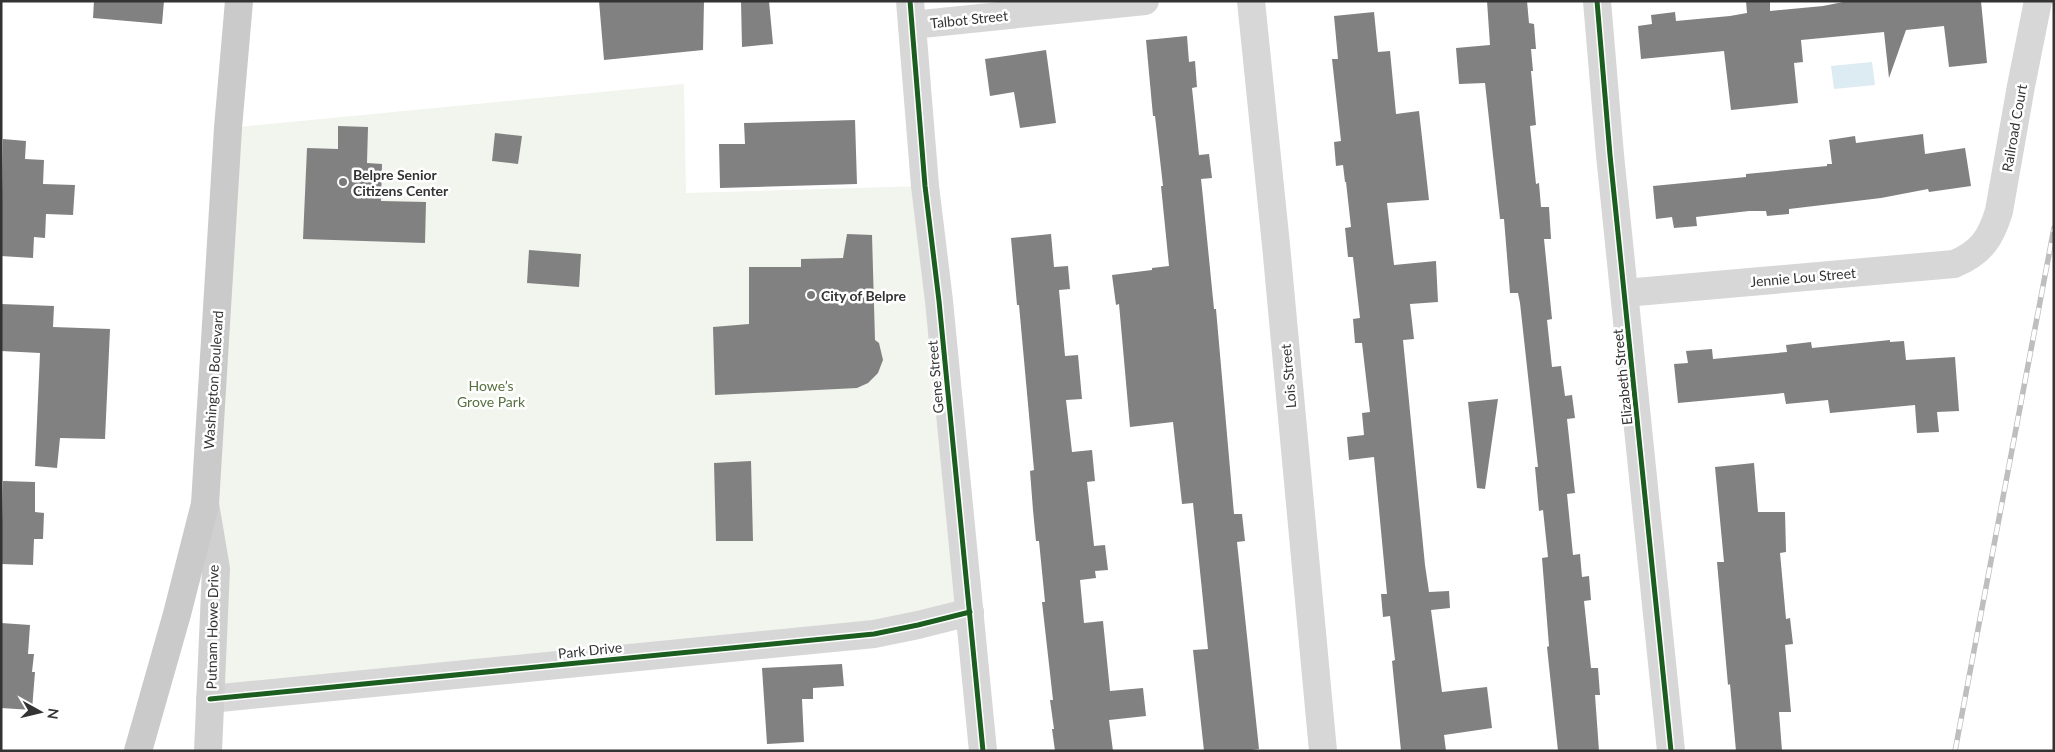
<svg xmlns="http://www.w3.org/2000/svg" width="2055" height="752" font-family="Lato,sans-serif">
<style>
.green{fill:#f1f5ed}
.water{fill:#ddebf3}
.building{fill:#818181}
.lines{fill:none;stroke-linecap:round;stroke-linejoin:round}
.street{stroke:#d7d7d7;stroke-width:28}
.secondary{stroke:#d0d0d0;stroke-width:28}
.primary{stroke:#cacaca;stroke-width:28}
.rail-casing{stroke:#bebebe;stroke-width:5.5}
.rail{stroke:#fff;stroke-width:4;stroke-dasharray:11;stroke-linecap:butt}
.cycleway-casing{stroke:#fff;stroke-width:8}
.cycleway{stroke:#1b5e20;stroke-width:5}
.poi-dot{fill:#7a7a7a;stroke:#fff;stroke-width:2}
.labels{text-anchor:middle;dominant-baseline:central;stroke-width:5;stroke-linejoin:round;paint-order:stroke}
.street-label{font-size:14px;fill:#333;stroke:#fff}
.poi-label{font-size:14px;font-weight:bold;fill:#333;stroke:#fff;text-anchor:start}
.park-label{font-size:14px;fill:#56703f;stroke:#fff}
</style>
<rect width="100%" height="100%" fill="#fff"/>
<!-- green -->
<path class="green" d="M 684,84 L 686,193 L 925,186 L 970,612 L 210,699 L 228,128 Z"/>
<!-- water -->
<path class="water" d="M 1872,62 L 1875,85 L 1834,89 L 1831,66 Z"/>
<!-- building -->
<g class="building">
<path d="M 94,1 L 164,1 L 162,24 L 93,18 Z"/>
<path d="M 599,1 L 704,1 L 703,50 L 604,60 Z"/>
<path d="M 741,1 L 769,1 L 773,44 L 742,47 Z"/>
<path d="M 1487,1 L 1527,1 L 1529,23 L 1534,24 L 1536,49 L 1531,49 L 1533,71 L 1531,71 L 1536,125 L 1530,126 L 1536,184 L 1539,183 L 1541,207 L 1549,207 L 1551,239 L 1544,239 L 1552,319 L 1547,320 L 1552,367 L 1561,366 L 1565,396 L 1572,395 L 1575,418 L 1567,419 L 1575,493 L 1567,494 L 1573,555 L 1580,554 L 1582,577 L 1589,576 L 1591,600 L 1584,601 L 1591,668 L 1598,668 L 1600,695 L 1595,695 L 1599,751 L 1558,751 L 1547,647 L 1549,646 L 1542,558 L 1548,557 L 1543,510 L 1539,511 L 1535,467 L 1538,467 L 1520,303 L 1518,293 L 1510,293 L 1504,219 L 1500,219 L 1485,83 L 1459,84 L 1456,48 L 1490,45 Z"/>
<path d="M 1746,1 L 1770,1 L 1770,11 L 1823,6 L 1848,1 L 1981,1 L 1987,63 L 1949,67 L 1944,26 L 1906,30 L 1889,78 L 1884,32 L 1801,40 L 1803,62 L 1794,63 L 1798,103 L 1731,110 L 1724,51 L 1641,59 L 1638,26 L 1652,24 L 1651,15 L 1675,12 L 1676,21 L 1730,16 L 1747,13 Z"/>
<path d="M 1374,12 L 1378,52 L 1390,51 L 1396,114 L 1419,111 L 1429,200 L 1387,203 L 1394,265 L 1436,261 L 1438,302 L 1410,304 L 1414,339 L 1403,340 L 1425,565 L 1429,592 L 1449,591 L 1450,608 L 1431,610 L 1442,692 L 1487,687 L 1492,728 L 1444,735 L 1446,751 L 1401,751 L 1392,661 L 1395,660 L 1390,616 L 1383,617 L 1381,594 L 1387,594 L 1374,457 L 1349,460 L 1347,437 L 1364,435 L 1362,413 L 1370,412 L 1362,343 L 1355,343 L 1353,319 L 1360,318 L 1353,257 L 1348,257 L 1345,228 L 1351,227 L 1346,182 L 1345,182 L 1343,165 L 1336,166 L 1334,142 L 1341,141 L 1332,59 L 1338,59 L 1334,16 Z"/>
<path d="M 1187,36 L 1189,62 L 1195,61 L 1197,87 L 1192,88 L 1199,155 L 1209,154 L 1212,178 L 1201,179 L 1203,198 L 1214,309 L 1216,309 L 1234,514 L 1242,514 L 1245,541 L 1237,542 L 1259,749 L 1244,751 L 1204,751 L 1193,650 L 1208,649 L 1193,503 L 1182,504 L 1173,422 L 1130,427 L 1119,304 L 1116,305 L 1112,275 L 1152,270 L 1152,268 L 1169,266 L 1161,186 L 1163,186 L 1155,116 L 1153,116 L 1146,40 Z"/>
<path d="M 1046,50 L 1056,123 L 1020,128 L 1014,92 L 990,96 L 985,59 Z"/>
<path d="M 855,120 L 857,184 L 720,188 L 719,144 L 745,144 L 744,123 Z"/>
<path d="M 338,126 L 368,127 L 367,163 L 382,164 L 381,201 L 426,202 L 425,243 L 303,239 L 307,148 L 338,149 Z"/>
<path d="M 495,133 L 522,136 L 518,164 L 492,161 Z"/>
<path d="M 1923,134 L 1925,154 L 1965,148 L 1971,186 L 1929,192 L 1928,189 L 1881,198 L 1789,209 L 1789,214 L 1767,216 L 1766,211 L 1749,211 L 1696,217 L 1697,226 L 1674,228 L 1672,217 L 1656,219 L 1653,186 L 1746,177 L 1746,174 L 1827,166 L 1827,164 L 1832,164 L 1829,140 L 1855,136 L 1856,143 Z"/>
<path d="M 3,139 L 26,141 L 25,159 L 44,160 L 43,184 L 75,185 L 73,215 L 46,214 L 45,238 L 34,237 L 33,258 L 1,256 Z"/>
<path d="M 847,234 L 872,235 L 875,340 L 879,343 L 883,360 L 878,373 L 868,383 L 857,388 L 715,395 L 713,327 L 749,324 L 749,267 L 801,267 L 801,259 L 843,258 Z"/>
<path d="M 1051,234 L 1054,267 L 1068,266 L 1070,289 L 1059,290 L 1065,356 L 1078,355 L 1082,399 L 1066,400 L 1072,452 L 1092,450 L 1095,481 L 1087,482 L 1094,546 L 1105,545 L 1108,570 L 1095,571 L 1096,578 L 1080,580 L 1084,623 L 1103,621 L 1110,691 L 1143,688 L 1146,716 L 1109,720 L 1113,751 L 1055,751 L 1052,729 L 1054,729 L 1050,700 L 1053,700 L 1042,602 L 1045,602 L 1039,541 L 1036,541 L 1033,510 L 1030,471 L 1034,470 L 1019,305 L 1017,305 L 1011,238 Z"/>
<path d="M 529,250 L 581,254 L 579,287 L 527,283 Z"/>
<path d="M 1,304 L 54,306 L 53,327 L 110,329 L 105,439 L 60,438 L 57,468 L 35,466 L 40,353 L 1,351 Z"/>
<path d="M 1890,340 L 1890,342 L 1904,341 L 1906,360 L 1955,357 L 1959,411 L 1937,412 L 1939,432 L 1917,433 L 1915,405 L 1830,413 L 1828,400 L 1786,404 L 1784,393 L 1678,403 L 1674,364 L 1688,363 L 1686,351 L 1712,349 L 1713,359 L 1787,352 L 1786,345 L 1811,342 L 1812,348 Z"/>
<path d="M 1498,399 L 1485,489 L 1477,488 L 1468,402 Z"/>
<path d="M 751,461 L 753,541 L 716,541 L 714,463 Z"/>
<path d="M 1754,463 L 1758,512 L 1785,512 L 1786,552 L 1780,553 L 1786,619 L 1790,618 L 1793,644 L 1785,645 L 1791,712 L 1779,712 L 1782,751 L 1736,751 L 1730,684 L 1728,685 L 1717,562 L 1724,562 L 1715,467 Z"/>
<path d="M 3,481 L 35,482 L 35,512 L 44,513 L 43,539 L 34,539 L 33,565 L 1,564 Z"/>
<path d="M 1,623 L 30,625 L 28,654 L 34,654 L 32,672 L 35,672 L 32,710 L 1,708 Z"/>
<path d="M 842,664 L 844,686 L 813,688 L 813,699 L 802,699 L 804,742 L 767,744 L 762,668 Z"/>
</g>
<g class="lines">
<!-- street -->
<g class="street">
<path d="M 910,1 L 925,186 L 939,301 L 983,751"/>
<path d="M 1251,1 L 1276,245 L 1323,751"/>
<path d="M 1597,1 L 1610,155 L 1671,751"/>
<path d="M 912,25 L 1145,1"/>
<path d="M 1625,293 L 1954,264 C 1981,253 1991,238 1999,211 L 2021,86 L 2038,1"/>
<path d="M 210,699 L 874,634 L 918,625 L 970,612"/>
</g>
<!-- secondary -->
<path class="secondary" d="M 205,504 L 216,569 L 208,751"/>
<!-- primary -->
<path class="primary" d="M 138,751 L 177,614 L 205,504 L 228,128 L 239,1"/>
<defs>
<path id="rail" d="M 1955,751 L 2054,228"/>
</defs>
<!-- rail casing -->
<use href="#rail" class="rail-casing"/>
<!-- rail -->
<use href="#rail" class="rail"/>
<defs>
<g id="cycleway">
<path d="M 910,1 L 925,186 L 939,301 L 983,751"/>
<path d="M 1597,1 L 1610,155 L 1671,751"/>
<path d="M 210,699 L 874,634 L 918,625 L 970,612"/>
</g>
</defs>
<!-- cycleway casing -->
<use href="#cycleway" class="cycleway-casing"/>
<!-- cycleway -->
<use href="#cycleway" class="cycleway"/>
</g>
<!-- markers -->
<g class="poi-dot">
<circle cx="343" cy="182" r="5"/>
<circle cx="811" cy="295" r="5"/>
</g>
<g class="labels">
<!-- street labels -->
<g class="street-label">
<text transform="translate(969 19) rotate(-6)">Talbot Street</text>
<text transform="translate(2014 128) rotate(-80)">Railroad Court</text>
<text transform="translate(1803 277) rotate(-5)">Jennie Lou Street</text>
<text transform="translate(1288 376) rotate(-95)">Lois Street</text>
<text transform="translate(935 377) rotate(-95)">Gene Street</text>
<text transform="translate(1622 377) rotate(-96)">Elizabeth Street</text>
<text transform="translate(213 380) rotate(-86)">Washington Boulevard</text>
<text transform="translate(212 627) rotate(-89)">Putnam Howe Drive</text>
<text transform="translate(590 650) rotate(-6)">Park Drive</text>
</g>
<!-- poi labels -->
<g class="poi-label">
<text x="353" y="174">Belpre Senior<tspan x="353" dy="16">Citizens Center</tspan></text>
<text x="821" y="295">City of Belpre</text>
</g>
<!-- park labels -->
<g class="park-label">
<text x="491" y="385">Howe’s<tspan x="491" dy="16">Grove Park</tspan></text>
</g>
</g>
<!-- border -->
<rect width="2055" height="752" fill="none" stroke="#333333" stroke-width="5"/>
<!-- north arrow -->
<g transform="translate(40 712) rotate(98)" stroke="#ffffff" stroke-width="4" paint-order="stroke">
<path d="M0-4L9 19L0 12L-9 19Z" fill="#333333"/>
<text y="-8" font-size="14" font-weight="bold" text-anchor="middle" fill="#333333">N</text>
</g>
</svg>
